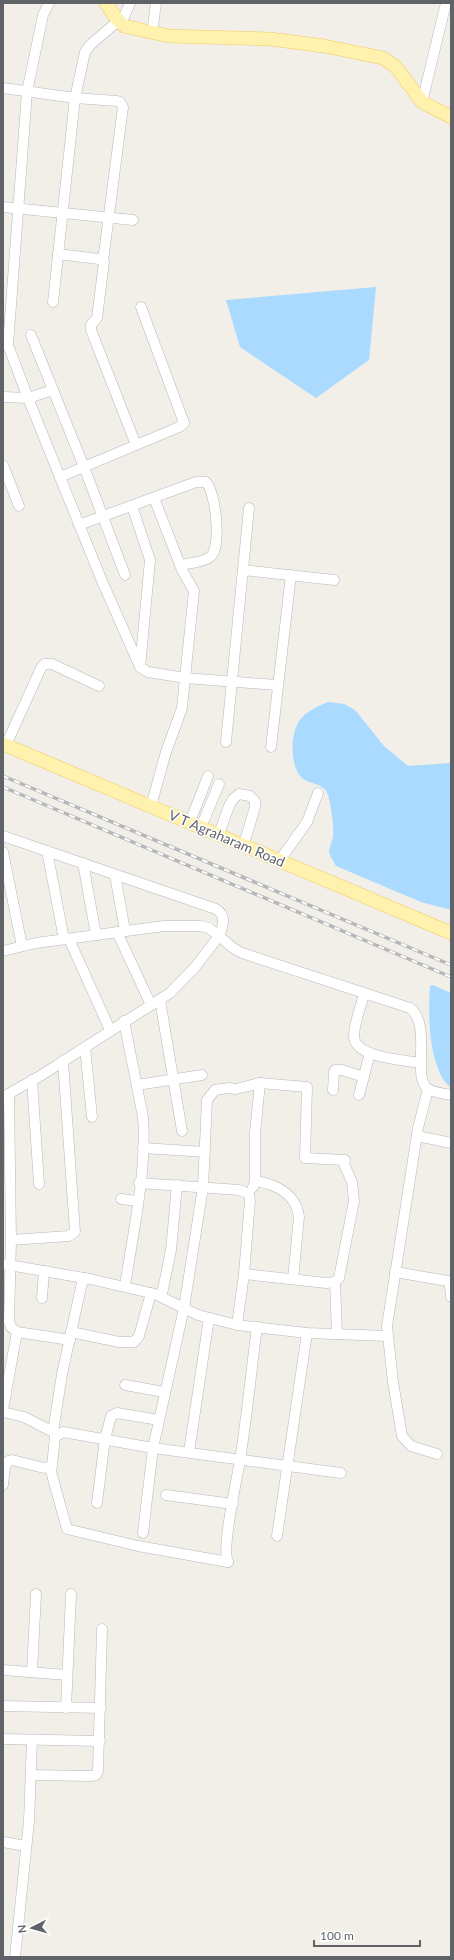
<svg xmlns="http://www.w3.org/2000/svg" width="454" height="1960" font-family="Lato,sans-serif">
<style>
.water{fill:#aadaff}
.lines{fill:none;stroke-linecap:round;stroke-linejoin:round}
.minor-casing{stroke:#b5b8bc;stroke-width:11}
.major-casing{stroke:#f2c960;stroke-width:14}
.minor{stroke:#fff;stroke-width:10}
.major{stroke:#fff2af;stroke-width:13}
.rail-casing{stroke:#b6b7b8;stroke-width:3.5}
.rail{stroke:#fff;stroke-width:2;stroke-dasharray:6;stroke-linecap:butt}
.labels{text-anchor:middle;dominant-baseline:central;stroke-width:3;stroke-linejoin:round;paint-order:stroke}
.street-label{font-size:14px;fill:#5f6368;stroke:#fff}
</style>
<rect width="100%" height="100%" fill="#f1efe8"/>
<!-- water -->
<g class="water">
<path d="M 376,287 L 369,360 L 316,398 L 240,347 L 226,300 Z"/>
<path d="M 328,702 L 344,704 L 355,710 L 384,746 L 408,766 L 451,763 L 451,910 L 421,902 L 336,866 C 334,862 330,856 329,852 C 329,848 332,842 333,837 C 334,824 331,807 328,795 C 324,782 309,785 301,777 C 290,765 290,733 300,720 C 306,711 319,706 328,702 Z"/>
<path d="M 433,985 L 451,993 L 451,1088 C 428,1069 428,1014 430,986 Z"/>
</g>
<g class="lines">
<defs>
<g id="minor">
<path d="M 121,24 L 130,3"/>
<path d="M 152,33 L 156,3"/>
<path d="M 3,88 L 75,98 L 53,302"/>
<path d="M 422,102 L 446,3"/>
<path d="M 3,207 L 133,220"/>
<path d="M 58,254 L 99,259 L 104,262 L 97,318 L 91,325 L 91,330 L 136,445"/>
<path d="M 103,261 L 123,107 L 120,102 L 117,101 L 75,98 L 85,52 L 90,45 L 118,21"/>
<path d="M 31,335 L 84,467 L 125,575"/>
<path d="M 3,345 L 8,345 L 28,398 L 53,390"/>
<path d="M 8,345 L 27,92 L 43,15 L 49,3"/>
<path d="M 3,397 L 28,398 L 102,581 L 140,667 L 148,672 L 185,678 L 182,708 L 166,752 L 151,806"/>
<path d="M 3,465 L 19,506"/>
<path d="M 60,477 L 179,427 L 184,423 L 141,307"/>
<path d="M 154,498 L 182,570 L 194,591 L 185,678 L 277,685"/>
<path d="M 132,506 L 150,560 L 140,667"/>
<path d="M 79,525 L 196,482 L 206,482 C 216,493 222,548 210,557 C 202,563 189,563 180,565"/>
<path d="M 243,570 L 334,580"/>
<path d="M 226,742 L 249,508"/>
<path d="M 6,745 L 41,668 L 44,664 L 52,664 L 99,686"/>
<path d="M 271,747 L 291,575"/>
<path d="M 190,822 L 208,776"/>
<path d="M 201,827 L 219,784"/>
<path d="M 219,834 L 229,806 L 233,799 L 239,794 L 250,796 L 255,801 L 255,807 L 244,844"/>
<path d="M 3,836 L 216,909 C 227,916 223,926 219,936 L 233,948 L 242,953 L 410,1008 C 432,1025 412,1075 427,1088 C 433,1093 443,1093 451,1095"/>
<path d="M 47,851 L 64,939"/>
<path d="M 3,852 L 22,946"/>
<path d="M 280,860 L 307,822 L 318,793"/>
<path d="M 83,863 L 96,935"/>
<path d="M 115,875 L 125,931"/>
<path d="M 117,932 L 151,1005"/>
<path d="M 69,939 L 110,1030"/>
<path d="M 3,951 L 36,943 L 164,926 L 200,926 L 209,928 L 219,936 L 196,966 L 170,993 L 40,1076 L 3,1097"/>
<path d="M 364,994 C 361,1007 354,1023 354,1036 C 354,1058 405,1060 421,1063"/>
<path d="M 160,1000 L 182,1131"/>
<path d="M 124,1021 L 143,1117 C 147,1172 133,1232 125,1286"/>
<path d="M 85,1047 L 92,1117"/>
<path d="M 32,1080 L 39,1184"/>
<path d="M 137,1085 L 202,1075"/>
<path d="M 428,1089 L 418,1128 L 387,1326 L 393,1382 L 402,1436 L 411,1446 L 437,1454"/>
<path d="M 333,1090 L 334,1072 L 335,1070 L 342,1070 L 364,1077"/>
<path d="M 9,1094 L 11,1240 L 9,1322 L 11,1327 L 17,1332 L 70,1340"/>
<path d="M 359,1095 L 370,1053"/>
<path d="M 417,1136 L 451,1143"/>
<path d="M 143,1148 L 205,1152"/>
<path d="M 255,1181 C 276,1184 296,1194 299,1217 L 293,1279"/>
<path d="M 139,1183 L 239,1190 L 249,1194 L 250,1200 L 244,1274 L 237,1325"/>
<path d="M 253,1187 L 255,1181 L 255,1133 L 260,1083"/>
<path d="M 121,1199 L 137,1201"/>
<path d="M 11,1240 L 69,1236 L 75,1232 L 63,1061"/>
<path d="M 3,1264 L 90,1279 L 155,1294 L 198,1315 L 237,1325 L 307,1333 L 387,1336"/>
<path d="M 395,1272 L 448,1281 L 450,1286 L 451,1297"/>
<path d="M 335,1282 L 337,1334"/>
<path d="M 162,1294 L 171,1250 L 177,1185"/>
<path d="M 42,1298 L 44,1271"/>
<path d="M 71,1332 L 119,1342 L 134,1342 L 139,1336 L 151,1293"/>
<path d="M 125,1385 L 164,1392"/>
<path d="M 3,1409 L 17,1332"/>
<path d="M 3,1412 L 24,1417 L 57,1434"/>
<path d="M 53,1432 L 62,1374 L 83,1278"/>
<path d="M 189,1452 L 209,1318"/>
<path d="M 50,1468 L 67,1529 L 138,1546 L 228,1562"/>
<path d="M 3,1485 L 5,1467 L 8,1461 L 12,1460 L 44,1468 L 52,1466 L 55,1437 L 63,1432 L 153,1448 L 341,1473"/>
<path d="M 166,1495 L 233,1504"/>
<path d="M 97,1503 L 105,1439 L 111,1416 L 117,1413 L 159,1420"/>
<path d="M 143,1533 L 153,1448 L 184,1308 L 203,1187 L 207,1100 L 215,1090 L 229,1088 L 236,1089 L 260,1083 L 307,1087 L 305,1158 L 345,1160 L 344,1164 L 352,1182 L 354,1201 L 339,1278 L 335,1282 L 326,1283 L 244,1274"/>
<path d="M 277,1536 L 307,1333"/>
<path d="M 228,1562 C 221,1548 237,1480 240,1460 C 247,1416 251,1372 257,1327"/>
<path d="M 3,1670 L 67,1675"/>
<path d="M 32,1672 L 36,1594"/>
<path d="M 3,1706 L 101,1708"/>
<path d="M 66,1708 L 71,1594"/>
<path d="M 3,1739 L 100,1741"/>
<path d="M 31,1775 L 91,1776 L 96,1775 L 98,1771 L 102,1629"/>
<path d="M 3,1842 L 26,1846"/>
<path d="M 15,1957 L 29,1821 L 32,1741"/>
</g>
<g id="major">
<path d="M 106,3 L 116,18 L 124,26 L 168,36 L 270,39 L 324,46 L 383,58 L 396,67 L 422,102 L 451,117"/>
<path d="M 3,744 L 451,933"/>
</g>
</defs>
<!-- minor casing -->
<use href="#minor" class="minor-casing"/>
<!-- major casing -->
<use href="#major" class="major-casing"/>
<!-- minor -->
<use href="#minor" class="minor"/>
<!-- major -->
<use href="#major" class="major"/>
<defs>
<g id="rail">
<path d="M 3,776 L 451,965"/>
<path d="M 3,787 L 451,977"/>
</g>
</defs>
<!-- rail casing -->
<use href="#rail" class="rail-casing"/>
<!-- rail -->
<use href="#rail" class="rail"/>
</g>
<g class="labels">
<!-- street labels -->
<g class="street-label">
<text transform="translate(227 838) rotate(23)">V T Agraharam Road</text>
</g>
</g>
<!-- border -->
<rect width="454" height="1960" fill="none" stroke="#5f6368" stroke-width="8"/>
<!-- north arrow -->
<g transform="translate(32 1928) rotate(264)" stroke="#ffffff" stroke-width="3" paint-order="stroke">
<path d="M0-3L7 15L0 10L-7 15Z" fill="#5f6368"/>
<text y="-6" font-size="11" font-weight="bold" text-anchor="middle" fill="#5f6368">N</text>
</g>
<!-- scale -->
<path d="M314 1940v6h106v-6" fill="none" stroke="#5f6368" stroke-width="2"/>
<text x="320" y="1940" font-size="12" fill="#5f6368" stroke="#ffffff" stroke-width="3" paint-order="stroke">100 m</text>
</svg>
